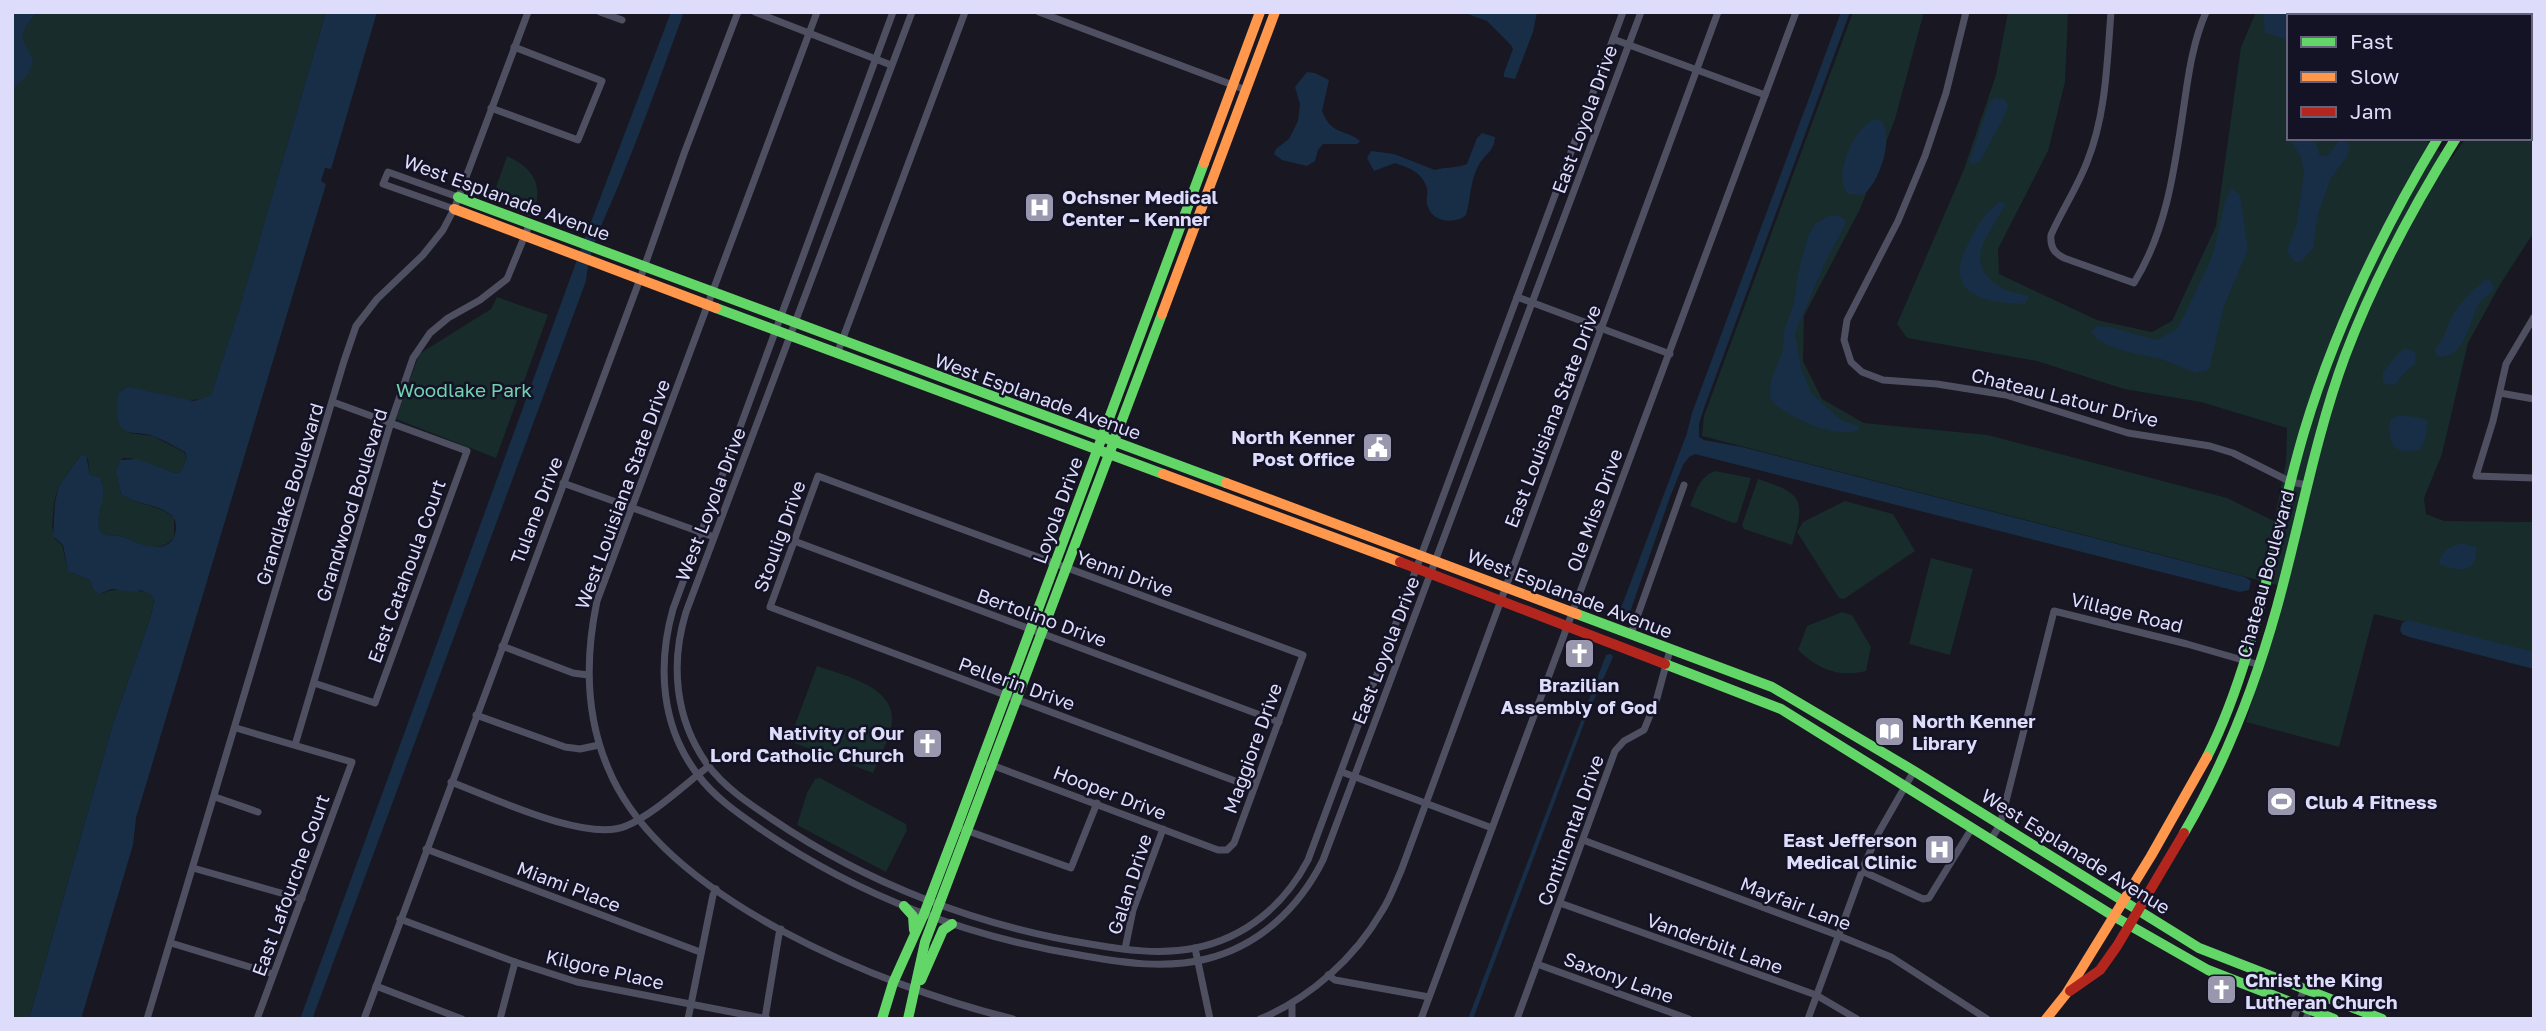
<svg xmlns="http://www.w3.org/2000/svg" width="2546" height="1031" font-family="'Golos Text',sans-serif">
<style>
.green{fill:#172c2b}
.water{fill:#182e46}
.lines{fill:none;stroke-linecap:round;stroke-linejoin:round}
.street{stroke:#4e4f61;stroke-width:7}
.fast{stroke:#63d668;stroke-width:10}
.slow{stroke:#ff974d;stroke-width:10}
.jam{stroke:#b3261e;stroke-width:10}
.labels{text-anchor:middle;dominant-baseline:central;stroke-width:5;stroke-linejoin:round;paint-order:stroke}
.street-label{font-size:19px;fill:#dddcfa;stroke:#141326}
.poi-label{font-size:19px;font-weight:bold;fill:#dddcfa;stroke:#141326;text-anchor:start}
.park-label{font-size:19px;fill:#71d2b0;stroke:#141326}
</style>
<rect width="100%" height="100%" fill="#181722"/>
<!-- green -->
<g class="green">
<path d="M 37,12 L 326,12 L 239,311 L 211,395 C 184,410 152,386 123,389 C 111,403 124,418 130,433 L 153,436 L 184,452 L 187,459 L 180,472 L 175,473 L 130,458 L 123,458 C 112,468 119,481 121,494 C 137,506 160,504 174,518 L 174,537 C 165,551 142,549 128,541 C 125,539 122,536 118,536 C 112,535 109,536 102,534 C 91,518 107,500 101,481 L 90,475 L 88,459 L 80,456 L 59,486 L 54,502 L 52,527 L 55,539 L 62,545 L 67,567 L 73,573 L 90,580 L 93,589 L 103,593 C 116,587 141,589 153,595 L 154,599 L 151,616 L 112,727 L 29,1019 L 12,1019 L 12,90 L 33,60 L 21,37 L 26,26 Z"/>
<path d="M 1853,12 L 1924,12 L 1895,119 L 1860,209 L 1804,316 L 1803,361 L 1822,399 L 1864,423 L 1988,435 L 2227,498 L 2274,521 L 2286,463 L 2287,428 L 2201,402 L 2124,389 L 2037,361 L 1907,338 L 1897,324 L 1964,169 L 1996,75 L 2008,12 L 2068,12 L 2065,82 L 2048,151 L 1998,249 L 1999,274 L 2097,320 L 2152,332 L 2172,321 L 2216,226 L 2241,47 L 2256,12 L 2286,12 L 2290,16 L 2289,138 L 2423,138 L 2450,160 L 2466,138 L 2530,138 L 2530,50 L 2534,45 L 2534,232 L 2501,283 L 2468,343 L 2442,454 L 2424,498 L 2426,514 L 2444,521 L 2534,522 L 2534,653 L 2374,614 L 2339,747 L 2246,722 L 2285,587 L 1702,436 L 1704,416 Z"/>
<path d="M 507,156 C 536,169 544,188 532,217 L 499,204 L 494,193 Z"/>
<path d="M 497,297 L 548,315 L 496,458 L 396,419 L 419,354 L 491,309 Z"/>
<path d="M 1715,471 L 1751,478 L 1737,522 L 1733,523 L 1690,506 C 1696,491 1699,477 1715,471 Z"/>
<path d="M 1758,479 C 1803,493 1806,501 1792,545 L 1744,529 L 1742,525 Z"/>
<path d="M 1845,501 L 1893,514 L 1915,551 L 1844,599 L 1839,598 L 1797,532 L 1803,522 Z"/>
<path d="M 1931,558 L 1973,569 L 1950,655 L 1909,644 Z"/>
<path d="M 1842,612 L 1852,615 L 1871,647 L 1866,671 C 1838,678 1818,669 1798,650 L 1807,626 Z"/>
<path d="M 817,666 C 842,675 895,686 892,721 C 892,733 878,761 873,773 L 789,741 Z"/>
<path d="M 820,778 L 906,824 L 907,830 L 886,872 L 797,825 L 807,793 L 815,779 Z"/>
</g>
<!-- water -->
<g class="water">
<path d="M 12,12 L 37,12 L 26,26 L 22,37 L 33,60 L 32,65 L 28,74 L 12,90 Z"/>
<path d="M 326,12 L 377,12 L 331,169 L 325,168 L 321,181 L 326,184 L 136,818 L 133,845 L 81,1019 L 29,1019 L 112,727 L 151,616 L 154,600 L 152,595 L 140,590 L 134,592 L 112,589 L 99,594 L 93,589 L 90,580 L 68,571 L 63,545 L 53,536 L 55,502 L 59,486 L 80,456 L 86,455 L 90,475 L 99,477 C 112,498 90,515 102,534 C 109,536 117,535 123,537 C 139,545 173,558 176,529 C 176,524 176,519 171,515 C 157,503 135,505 121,494 L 116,471 L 120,460 L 137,459 L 175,473 L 180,472 L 187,459 L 185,452 C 174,446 162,439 150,435 C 141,432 130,435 123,429 C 117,425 116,410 117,403 C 117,394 121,389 129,387 L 194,401 L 211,395 L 239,310 Z"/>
<path d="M 671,12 L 684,12 C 664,66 645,121 623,174 C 610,209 589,244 586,281 L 313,1017 L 312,1019 L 300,1019 L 586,235 Z"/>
<path d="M 1462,12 L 1537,12 L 1533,32 L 1515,79 L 1504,77 L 1504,73 L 1513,49 L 1511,45 L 1487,21 Z"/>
<path d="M 1841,12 L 1850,12 L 1703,411 L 1699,424 L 1699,437 L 1704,440 L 1742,447 L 2245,577 L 2251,581 L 2249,590 L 2240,592 L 1695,454 L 1689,457 L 1683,465 L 1670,497 L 1628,618 L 1626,620 L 1621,618 L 1621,608 L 1687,433 L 1692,413 Z"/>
<path d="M 2282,12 L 2289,16 L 2289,40 L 2265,33 L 2263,12 Z"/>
<path d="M 1307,72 L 1315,73 L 1329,80 L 1322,111 C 1332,136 1344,128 1360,141 L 1357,144 L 1323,144 L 1318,150 L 1315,161 L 1307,166 L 1282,160 L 1274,154 L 1276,149 L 1289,139 L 1298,121 L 1300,104 L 1295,87 Z"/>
<path d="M 1995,98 L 2004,99 L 2008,105 L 2006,113 L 1983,156 L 1980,161 L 1971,165 L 1970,159 L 1989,103 Z"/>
<path d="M 1875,119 L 1882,122 C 1894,139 1879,183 1863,195 L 1848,194 C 1832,175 1854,127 1875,119 Z"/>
<path d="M 2289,119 L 2289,138 L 2314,138 L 2320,156 L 2328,155 L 2339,141 L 2346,142 L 2350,146 L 2347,156 L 2331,178 L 2318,214 L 2313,248 L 2302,261 L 2294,262 L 2287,251 L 2297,223 L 2304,172 L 2301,157 L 2287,135 Z"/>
<path d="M 1482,133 L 1495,137 C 1494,150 1489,151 1482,160 C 1470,176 1471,198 1466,215 C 1456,224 1433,223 1428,207 C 1424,195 1433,191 1420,176 C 1414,169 1403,166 1395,163 L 1374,171 L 1367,158 L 1371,151 L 1394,154 L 1435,170 C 1445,167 1458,168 1467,164 L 1477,138 Z"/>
<path d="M 2232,188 L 2240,196 L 2248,249 L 2224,306 L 2209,370 L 2196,373 L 2161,359 L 2119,350 L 2098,340 L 2091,332 L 2097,326 L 2110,327 L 2156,340 L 2177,329 L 2181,322 L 2209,264 L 2215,247 L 2225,201 Z"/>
<path d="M 1999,202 L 2006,203 C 1992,233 1958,261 2002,288 C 2011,293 2020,293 2029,296 L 2025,304 C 1986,303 1942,295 1967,246 C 1975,229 1984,214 1999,202 Z"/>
<path d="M 1829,216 L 1840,216 L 1845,220 L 1845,225 L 1826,261 L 1795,333 L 1801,367 L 1811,393 L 1841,420 L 1859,426 L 1858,430 C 1837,440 1782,416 1770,398 L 1771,380 L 1783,350 L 1784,331 L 1794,303 L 1798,274 L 1808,236 L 1815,224 Z"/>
<path d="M 2486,279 L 2491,281 L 2494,289 C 2489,295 2482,299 2478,305 C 2469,323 2465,356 2441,357 L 2436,354 L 2435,349 C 2445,338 2447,326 2454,313 C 2462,300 2474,289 2486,279 Z"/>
<path d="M 2402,349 L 2409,349 L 2416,353 L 2415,364 L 2404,373 L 2395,385 L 2386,384 L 2383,381 L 2383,372 Z"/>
<path d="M 2400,415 L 2422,418 L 2428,422 L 2425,440 L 2420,449 C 2408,453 2399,454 2391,442 L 2389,428 L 2391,419 Z"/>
<path d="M 2461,543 L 2476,547 C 2478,573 2460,572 2441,565 L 2439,561 L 2446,549 Z"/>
<path d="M 2408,620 L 2534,652 L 2534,669 L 2409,637 L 2402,634 L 2400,630 L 2402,623 Z"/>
<path d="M 1611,654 L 1613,657 L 1586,718 L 1473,1019 L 1468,1019 L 1606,655 Z"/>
</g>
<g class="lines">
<!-- street -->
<g class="street">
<path d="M 600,12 L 622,20"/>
<path d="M 755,12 L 891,65"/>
<path d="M 817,12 L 597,601 C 585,658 585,714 608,768 C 662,900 884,987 1013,1019"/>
<path d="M 893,12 L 673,609 C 657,666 661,727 698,775 C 715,798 739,814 762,830 C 859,896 970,938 1085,956 C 1124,963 1166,969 1206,959 C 1259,946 1299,908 1323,860 L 1641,12"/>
<path d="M 912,12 L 686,612 C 670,664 675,719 707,764 C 724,787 748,803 772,819 C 866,883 977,926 1090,944 C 1124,950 1161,955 1195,948 C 1246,938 1285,904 1308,860 L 1623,12"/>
<path d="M 1039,12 L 1246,90"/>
<path d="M 1966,12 L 1946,93 L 1925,156 L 1898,221 L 1847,320 L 1844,340 L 1851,362 L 1862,372 L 1883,380 L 1937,384 L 2006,395 L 2128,433 L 2210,446 L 2233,453 L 2291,482 L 2307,485"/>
<path d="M 2111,12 C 2107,63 2106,115 2087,162 C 2077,188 2062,210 2051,235 C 2050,247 2054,253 2064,258 L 2134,283 C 2166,231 2174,172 2183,112 C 2188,78 2192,44 2206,12"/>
<path d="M 2357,12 L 2360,16"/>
<path d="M 2468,16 L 2470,12"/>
<path d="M 1613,39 L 1765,95"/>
<path d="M 491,108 L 578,140 L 602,81 L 514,47"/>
<path d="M 454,209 L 383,184 L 388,172 L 458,197"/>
<path d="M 1517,297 L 1670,354"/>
<path d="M 2534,317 L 2506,364 L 2493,421 L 2476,476 L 2534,478"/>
<path d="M 837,354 L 965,12"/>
<path d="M 2500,393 L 2534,399"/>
<path d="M 563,483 L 714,537"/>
<path d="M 794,541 L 1279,722"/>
<path d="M 1631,634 L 1684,485"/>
<path d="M 502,646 L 573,673 L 588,675"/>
<path d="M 314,683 L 375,703 L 467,451 L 333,402"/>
<path d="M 476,715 L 565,747 L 580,749 L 599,745"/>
<path d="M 236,728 L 352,762 L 257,1019"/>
<path d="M 295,745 L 391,422 L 413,358 L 430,333 L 448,318 L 480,300 L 507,279 L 530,223"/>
<path d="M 989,764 L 1218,850 L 1227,850 L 1234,843 L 1303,655 L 818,476 L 770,607 L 1254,788"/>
<path d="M 1342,772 L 1492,828"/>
<path d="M 451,782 C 491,797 587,843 626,826 C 653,815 685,784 709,766"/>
<path d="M 215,797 L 258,812"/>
<path d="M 957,827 L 1071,868 L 1097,803"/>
<path d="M 1991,839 L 2000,825 L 2054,611 L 2187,644 L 2260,665"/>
<path d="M 1583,840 L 1837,935 L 1891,957 L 1987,1019"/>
<path d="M 426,849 L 700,952"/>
<path d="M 193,868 L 302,899"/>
<path d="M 1862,871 L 1923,899 L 1929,898 L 1972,828"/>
<path d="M 1560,903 L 1816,995 L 1857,1019"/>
<path d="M 400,919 L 515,962 L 577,982 L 767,1019"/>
<path d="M 171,943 L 273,974"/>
<path d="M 1195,948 L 1210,1019"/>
<path d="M 1125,949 L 1133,910 L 1163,829"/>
<path d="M 1537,964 L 1689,1019"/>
<path d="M 1328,975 L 1335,980 L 1429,997"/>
<path d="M 376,986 L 462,1019"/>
<path d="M 1292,1003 L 1292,1019"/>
<path d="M 765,1018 L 779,934 L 781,929"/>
<path d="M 147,1019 L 344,361 L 356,326 L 377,299 L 423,255 L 443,230 L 454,209 L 528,12"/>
<path d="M 364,1019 L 640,279 L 685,151 L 738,12"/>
<path d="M 500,1019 L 515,962"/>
<path d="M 688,1019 L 713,895 L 716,889"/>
<path d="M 1260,1019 C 1310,998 1355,958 1382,911 C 1390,899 1395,884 1401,871 L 1718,12"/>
<path d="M 1421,1019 L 1796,12"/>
<path d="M 1517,1019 L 1615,751 L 1624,741 L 1644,730 L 1657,698 L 1670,650"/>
<path d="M 1808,1019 L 1865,863 L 1879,832 L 1914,771"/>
<path d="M 2294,1019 L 2304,988"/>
<path d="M 2306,1019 L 2316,992"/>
</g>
<!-- fast -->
<g class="fast">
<path d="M 2530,16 L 2533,12"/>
<path d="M 2530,39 L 2534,35"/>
<path d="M 458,197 L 1226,483"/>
<path d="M 716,308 L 1163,474"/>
<path d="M 1577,614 L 1772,687 L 1914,771 L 2199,948 L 2382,1019"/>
<path d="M 1665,664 L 1781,709 L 2115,917 L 2208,970 L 2334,1019"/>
<path d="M 2207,757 C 2258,655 2272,540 2304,432 C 2335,328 2382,231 2438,138"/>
<path d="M 2184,833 C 2225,763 2255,686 2277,607 C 2300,524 2315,437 2345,356 C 2374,279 2413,207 2456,138"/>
<path d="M 904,906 L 913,916 L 914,930"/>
<path d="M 921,980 L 943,930 L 952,924"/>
<path d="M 882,1019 L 893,983 L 924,914 L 957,827 L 1204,163"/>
<path d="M 908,1019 L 925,942 L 1162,314"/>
</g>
<!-- slow -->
<g class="slow">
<path d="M 1204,163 L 1260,12"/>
<path d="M 454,209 L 716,308"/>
<path d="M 1162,314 L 1275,12"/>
<path d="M 1163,474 L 1400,562"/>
<path d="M 1226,483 L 1577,614"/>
<path d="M 2046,1019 L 2066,994 L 2151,856 L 2207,757"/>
</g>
<!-- jam -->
<g class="jam">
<path d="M 1400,562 L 1665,664"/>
<path d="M 2070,991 L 2100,970 L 2117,946 L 2184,833"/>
</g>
</g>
<!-- icons -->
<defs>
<symbol id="hospital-square" viewBox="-11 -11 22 22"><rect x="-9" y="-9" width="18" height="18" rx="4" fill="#9897ae" stroke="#141326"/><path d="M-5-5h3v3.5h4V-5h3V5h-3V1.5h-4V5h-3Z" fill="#fff"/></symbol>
<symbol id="civic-square" viewBox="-11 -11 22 22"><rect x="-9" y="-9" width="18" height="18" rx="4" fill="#9897ae" stroke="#141326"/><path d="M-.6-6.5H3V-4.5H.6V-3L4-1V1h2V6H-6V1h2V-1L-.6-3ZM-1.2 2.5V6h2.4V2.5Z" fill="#fff"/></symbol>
<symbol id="church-square" viewBox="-11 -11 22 22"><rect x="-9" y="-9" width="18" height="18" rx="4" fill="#9897ae" stroke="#141326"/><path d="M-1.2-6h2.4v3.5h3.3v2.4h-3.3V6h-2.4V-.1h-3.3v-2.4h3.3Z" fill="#fff"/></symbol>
<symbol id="library-square" viewBox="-11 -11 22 22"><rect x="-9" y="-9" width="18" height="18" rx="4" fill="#9897ae" stroke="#141326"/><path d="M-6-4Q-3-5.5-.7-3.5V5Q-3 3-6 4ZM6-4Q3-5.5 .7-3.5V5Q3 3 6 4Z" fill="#fff"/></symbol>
<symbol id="stadium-square" viewBox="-11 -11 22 22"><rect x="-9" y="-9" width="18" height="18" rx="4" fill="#9897ae" stroke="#141326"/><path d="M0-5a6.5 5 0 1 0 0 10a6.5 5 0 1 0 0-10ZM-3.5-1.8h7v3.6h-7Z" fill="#fff"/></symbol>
</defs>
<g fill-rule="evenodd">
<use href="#hospital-square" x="1022" y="190" width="35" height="35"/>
<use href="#civic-square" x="1360" y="430" width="35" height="35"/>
<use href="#church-square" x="1562" y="636" width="35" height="35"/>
<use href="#library-square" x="1872" y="714" width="35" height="35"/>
<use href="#church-square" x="910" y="726" width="35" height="35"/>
<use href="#stadium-square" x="2264" y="784" width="35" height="35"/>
<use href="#hospital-square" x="1922" y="832" width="35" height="35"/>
<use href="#church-square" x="2204" y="972" width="35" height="35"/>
</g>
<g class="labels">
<!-- street labels -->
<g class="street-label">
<text transform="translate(1584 119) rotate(-70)">East Loyola Drive</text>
<text transform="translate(507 197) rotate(20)">West Esplanade Avenue</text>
<text transform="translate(1038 396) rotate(20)">West Esplanade Avenue</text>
<text transform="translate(2065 397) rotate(14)">Chateau Latour Drive</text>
<text transform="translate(1552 416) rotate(-69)">East Louisiana State Drive</text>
<text transform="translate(289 494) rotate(-73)">Grandlake Boulevard</text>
<text transform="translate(622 494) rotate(-70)">West Louisiana State Drive</text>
<text transform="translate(710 504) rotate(-69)">West Loyola Drive</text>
<text transform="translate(351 505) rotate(-73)">Grandwood Boulevard</text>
<text transform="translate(536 510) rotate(-69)">Tulane Drive</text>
<text transform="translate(1057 510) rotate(-70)">Loyola Drive</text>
<text transform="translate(1594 510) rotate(-70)">Ole Miss Drive</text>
<text transform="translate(779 536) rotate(-70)">Stoulig Drive</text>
<text transform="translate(406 571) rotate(-70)">East Catahoula Court</text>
<text transform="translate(1125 573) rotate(20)">Yenni Drive</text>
<text transform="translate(2265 574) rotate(-75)">Chateau Boulevard</text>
<text transform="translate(1570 593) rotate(21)">West Esplanade Avenue</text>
<text transform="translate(2127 612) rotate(14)">Village Road</text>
<text transform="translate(1042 617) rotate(20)">Bertolino Drive</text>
<text transform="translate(1385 650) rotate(-69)">East Loyola Drive</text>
<text transform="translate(1017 683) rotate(20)">Pellerin Drive</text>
<text transform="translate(1252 748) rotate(-70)">Maggiore Drive</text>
<text transform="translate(1110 792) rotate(21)">Hooper Drive</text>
<text transform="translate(1570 830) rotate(-70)">Continental Drive</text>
<text transform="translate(2076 851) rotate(32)">West Esplanade Avenue</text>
<text transform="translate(1129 884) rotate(-72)">Galan Drive</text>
<text transform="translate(290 885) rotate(-70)">East Lafourche Court</text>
<text transform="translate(569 886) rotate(21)">Miami Place</text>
<text transform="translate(1796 903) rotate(21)">Mayfair Lane</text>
<text transform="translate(1715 943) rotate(20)">Vanderbilt Lane</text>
<text transform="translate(605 969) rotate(13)">Kilgore Place</text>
<text transform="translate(1619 977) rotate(20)">Saxony Lane</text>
</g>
<!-- poi labels -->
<g class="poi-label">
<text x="1062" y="196">Ochsner Medical<tspan x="1062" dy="22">Center – Kenner</tspan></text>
<text x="1355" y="436" text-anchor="end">North Kenner<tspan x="1355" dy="22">Post Office</tspan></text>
<text x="1579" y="684" text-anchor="middle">Brazilian<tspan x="1579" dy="22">Assembly of God</tspan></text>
<text x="1912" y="720">North Kenner<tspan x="1912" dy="22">Library</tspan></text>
<text x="904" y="732" text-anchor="end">Nativity of Our<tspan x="904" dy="22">Lord Catholic Church</tspan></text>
<text x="2305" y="801">Club 4 Fitness</text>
<text x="1917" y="839" text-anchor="end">East Jefferson<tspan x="1917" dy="22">Medical Clinic</tspan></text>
<text x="2245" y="979">Christ the King<tspan x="2245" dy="22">Lutheran Church</tspan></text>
</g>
<!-- park labels -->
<g class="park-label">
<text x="464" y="389">Woodlake Park</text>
</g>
</g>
<!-- border -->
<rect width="2546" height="1031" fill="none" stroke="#dddcfa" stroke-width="28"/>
<!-- legend -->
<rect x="2287" y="14" width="245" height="126" fill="#141326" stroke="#64637b" stroke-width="2"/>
<rect x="2301" y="37" width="35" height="10" fill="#63d668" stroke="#64637b" stroke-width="2"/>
<text x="2350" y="49" font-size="21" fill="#dddcfa">Fast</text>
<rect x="2301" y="72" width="35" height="10" fill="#ff974d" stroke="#64637b" stroke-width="2"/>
<text x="2350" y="84" font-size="21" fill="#dddcfa">Slow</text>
<rect x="2301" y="107" width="35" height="10" fill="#b3261e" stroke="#64637b" stroke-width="2"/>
<text x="2350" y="119" font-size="21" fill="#dddcfa">Jam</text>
</svg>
